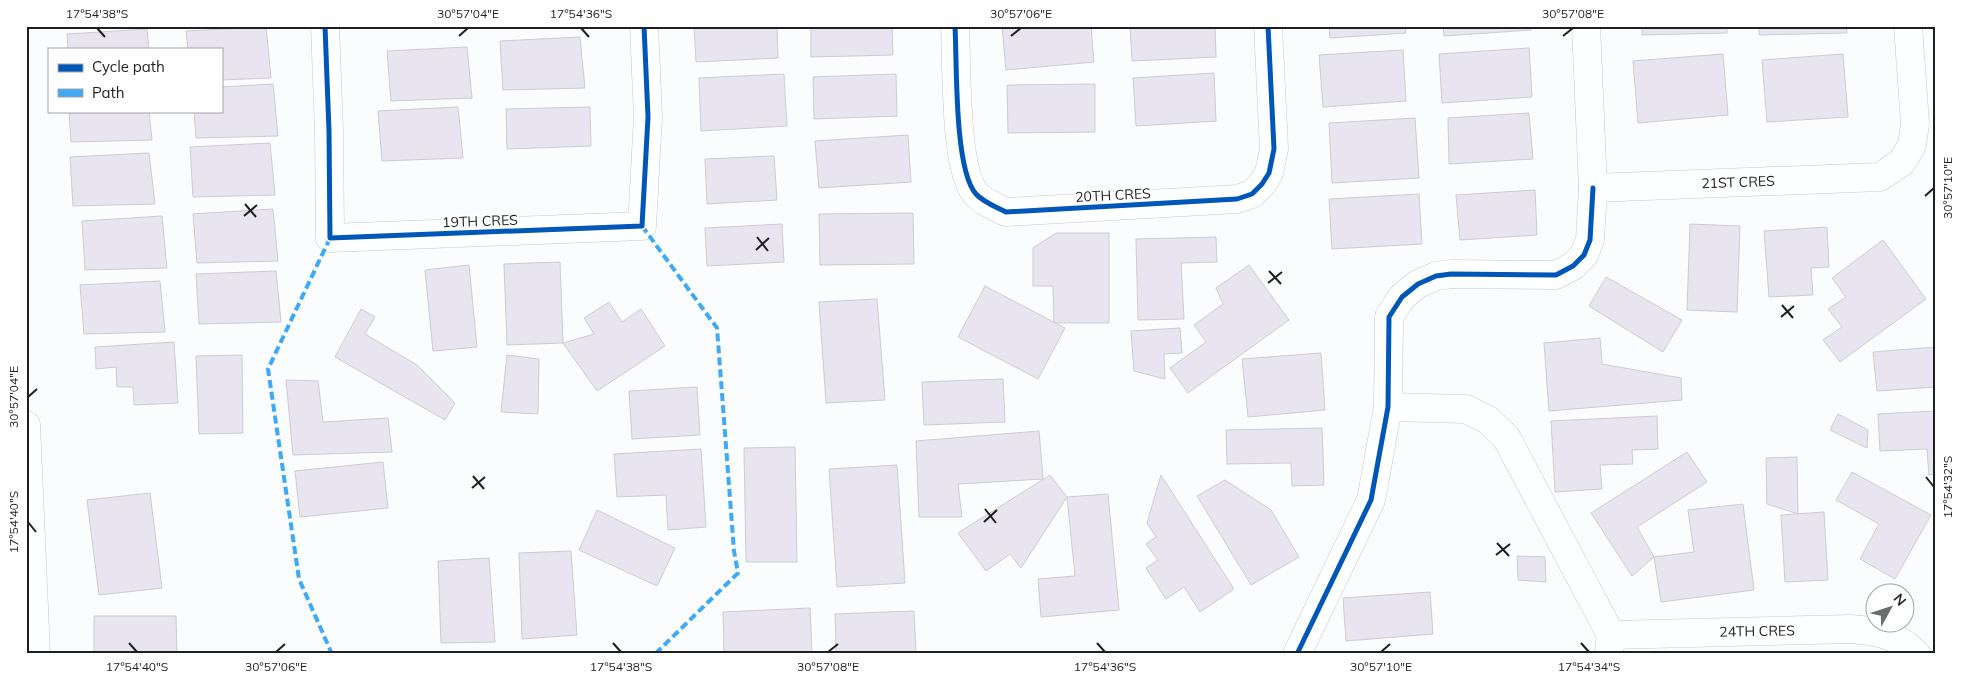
<svg xmlns="http://www.w3.org/2000/svg" width="1962" height="680" font-family="Mulish,sans-serif">
<style>
.building{fill:#e8e5f0;stroke:#cccdcf}
.lines{fill:none;stroke-linecap:round;stroke-linejoin:round}
.minor-casing{stroke:#c6c8c9;stroke-width:29}
.minor{stroke:#feffff;stroke-width:28}
.quiet{stroke:#3fa9f5;stroke-width:4;stroke-dasharray:8 4;stroke-linecap:butt}
.cycleway-casing{stroke:#fff;stroke-width:8}
.cycleway{stroke:#0057b8;stroke-width:5}
.ticks{fill:none;stroke:#1d1f20;stroke-width:2}
.labels{text-anchor:middle;dominant-baseline:central;stroke-width:4.5;stroke-linejoin:round;paint-order:stroke}
.street-label{font-size:14px;fill:#1d1f20;stroke:#fff}
.neatline{fill:none;stroke:#1d1f20;stroke-width:2}
.ticks-label{font-size:12px;text-anchor:middle;fill:#1d1f20}
</style>
<rect width="100%" height="100%" fill="#fafcfe"/>
<!-- building -->
<g class="building">
<path d="M 694,26 L 777,26 L 778,58 L 696,62 Z"/>
<path d="M 811,26 L 892,26 L 893,55 L 811,57 Z"/>
<path d="M 1002,26 L 1091,26 L 1094,62 L 1006,70 Z"/>
<path d="M 1130,26 L 1215,26 L 1216,57 L 1132,61 Z"/>
<path d="M 1329,26 L 1405,26 L 1406,33 L 1330,38 Z"/>
<path d="M 1443,26 L 1531,26 L 1531,30 L 1444,36 Z"/>
<path d="M 1642,26 L 1727,26 L 1727,33 L 1642,35 Z"/>
<path d="M 1759,26 L 1846,26 L 1847,33 L 1759,35 Z"/>
<path d="M 266,27 L 271,78 L 221,80 L 221,49 L 188,49 L 186,31 Z"/>
<path d="M 147,29 L 149,49 L 68,49 L 67,34 Z"/>
<path d="M 580,37 L 585,88 L 503,90 L 500,41 Z"/>
<path d="M 467,47 L 472,98 L 391,101 L 387,51 Z"/>
<path d="M 1529,48 L 1532,97 L 1442,103 L 1439,54 Z"/>
<path d="M 1403,50 L 1406,101 L 1323,107 L 1319,55 Z"/>
<path d="M 1723,54 L 1728,115 L 1638,123 L 1633,61 Z"/>
<path d="M 1843,54 L 1848,117 L 1767,122 L 1762,60 Z"/>
<path d="M 1214,73 L 1216,121 L 1136,126 L 1133,78 Z"/>
<path d="M 784,74 L 787,126 L 701,131 L 699,78 Z"/>
<path d="M 896,74 L 897,116 L 814,119 L 813,77 Z"/>
<path d="M 273,84 L 278,136 L 196,138 L 194,111 L 221,111 L 221,87 Z"/>
<path d="M 1095,84 L 1095,132 L 1008,133 L 1007,85 Z"/>
<path d="M 458,107 L 463,158 L 382,161 L 378,111 Z"/>
<path d="M 590,107 L 591,146 L 507,149 L 506,109 Z"/>
<path d="M 69,111 L 149,111 L 152,140 L 71,142 Z"/>
<path d="M 1529,113 L 1533,159 L 1449,164 L 1448,118 Z"/>
<path d="M 1415,118 L 1419,178 L 1332,183 L 1329,123 Z"/>
<path d="M 908,135 L 911,182 L 819,188 L 815,141 Z"/>
<path d="M 270,143 L 275,195 L 193,197 L 190,147 Z"/>
<path d="M 149,153 L 155,204 L 73,206 L 70,157 Z"/>
<path d="M 774,156 L 777,200 L 707,204 L 705,159 Z"/>
<path d="M 1535,190 L 1537,235 L 1460,240 L 1456,195 Z"/>
<path d="M 1419,194 L 1422,244 L 1332,249 L 1329,199 Z"/>
<path d="M 273,209 L 278,261 L 197,263 L 193,214 Z"/>
<path d="M 913,213 L 914,264 L 820,265 L 819,214 Z"/>
<path d="M 162,216 L 167,268 L 85,270 L 82,221 Z"/>
<path d="M 782,224 L 784,262 L 707,266 L 705,228 Z"/>
<path d="M 1690,224 L 1740,226 L 1737,312 L 1687,310 Z"/>
<path d="M 1827,227 L 1829,267 L 1811,268 L 1813,295 L 1769,297 L 1764,231 Z"/>
<path d="M 1056,233 L 1109,233 L 1109,323 L 1054,323 L 1053,286 L 1033,286 L 1033,248 Z"/>
<path d="M 1216,237 L 1217,262 L 1181,263 L 1184,319 L 1138,320 L 1136,239 Z"/>
<path d="M 1883,240 L 1926,299 L 1840,362 L 1823,340 L 1842,327 L 1828,309 L 1846,297 L 1832,278 Z"/>
<path d="M 560,262 L 563,343 L 507,345 L 504,264 Z"/>
<path d="M 469,265 L 477,347 L 433,351 L 425,270 Z"/>
<path d="M 1249,265 L 1289,320 L 1188,393 L 1170,368 L 1206,342 L 1194,325 L 1223,304 L 1216,288 Z"/>
<path d="M 276,271 L 281,322 L 199,324 L 196,274 Z"/>
<path d="M 1606,277 L 1682,320 L 1663,352 L 1589,306 Z"/>
<path d="M 160,281 L 165,332 L 84,334 L 80,285 Z"/>
<path d="M 985,286 L 1065,328 L 1038,379 L 958,337 Z"/>
<path d="M 877,299 L 885,400 L 826,403 L 819,302 Z"/>
<path d="M 609,302 L 622,322 L 641,309 L 665,346 L 597,391 L 563,343 L 594,334 L 584,318 Z"/>
<path d="M 361,309 L 375,317 L 365,334 L 417,365 L 455,403 L 445,420 L 335,357 Z"/>
<path d="M 1180,328 L 1182,353 L 1164,354 L 1165,379 L 1134,371 L 1131,331 Z"/>
<path d="M 1600,338 L 1602,364 L 1681,378 L 1682,400 L 1549,411 L 1544,343 Z"/>
<path d="M 174,342 L 178,403 L 134,405 L 133,387 L 117,387 L 116,367 L 96,369 L 95,347 Z"/>
<path d="M 1936,347 L 1936,387 L 1877,391 L 1873,352 Z"/>
<path d="M 1321,353 L 1325,410 L 1248,417 L 1242,359 Z"/>
<path d="M 242,355 L 243,433 L 199,434 L 196,356 Z"/>
<path d="M 507,355 L 539,359 L 538,414 L 501,412 Z"/>
<path d="M 1003,379 L 1005,422 L 924,425 L 922,382 Z"/>
<path d="M 286,380 L 318,381 L 323,422 L 388,418 L 392,452 L 293,455 Z"/>
<path d="M 697,387 L 700,435 L 632,439 L 629,391 Z"/>
<path d="M 1936,411 L 1936,474 L 1929,475 L 1927,449 L 1880,451 L 1878,414 Z"/>
<path d="M 1838,414 L 1868,430 L 1867,448 L 1830,430 Z"/>
<path d="M 1657,416 L 1658,449 L 1632,450 L 1633,464 L 1600,465 L 1602,489 L 1555,492 L 1551,421 Z"/>
<path d="M 1322,428 L 1324,485 L 1292,486 L 1291,463 L 1227,464 L 1226,430 Z"/>
<path d="M 1039,431 L 1043,479 L 958,484 L 962,517 L 919,517 L 916,441 Z"/>
<path d="M 795,447 L 797,562 L 746,562 L 744,448 Z"/>
<path d="M 701,449 L 706,527 L 668,530 L 666,495 L 617,497 L 614,454 Z"/>
<path d="M 1687,452 L 1707,482 L 1637,527 L 1654,557 L 1632,576 L 1591,513 Z"/>
<path d="M 1797,457 L 1798,514 L 1767,504 L 1766,458 Z"/>
<path d="M 383,462 L 388,508 L 300,517 L 295,471 Z"/>
<path d="M 897,465 L 905,583 L 837,587 L 829,469 Z"/>
<path d="M 1852,472 L 1931,515 L 1895,579 L 1860,559 L 1879,524 L 1836,500 Z"/>
<path d="M 1050,475 L 1067,497 L 1021,568 L 1010,554 L 986,571 L 958,533 Z"/>
<path d="M 1161,475 L 1234,589 L 1200,612 L 1184,587 L 1166,599 L 1146,568 L 1158,560 L 1146,544 L 1156,537 L 1147,523 Z"/>
<path d="M 1225,480 L 1271,510 L 1299,557 L 1251,585 L 1197,496 Z"/>
<path d="M 150,493 L 162,588 L 99,595 L 87,500 Z"/>
<path d="M 1108,494 L 1119,610 L 1041,617 L 1038,579 L 1075,576 L 1067,497 Z"/>
<path d="M 1743,504 L 1754,590 L 1661,602 L 1654,557 L 1694,552 L 1688,510 Z"/>
<path d="M 597,510 L 675,548 L 657,586 L 579,550 Z"/>
<path d="M 1824,512 L 1828,580 L 1785,582 L 1781,515 Z"/>
<path d="M 571,551 L 577,635 L 522,639 L 519,553 Z"/>
<path d="M 1517,556 L 1545,557 L 1546,582 L 1518,580 Z"/>
<path d="M 489,558 L 495,642 L 441,643 L 438,561 Z"/>
<path d="M 1430,592 L 1433,634 L 1346,641 L 1343,598 Z"/>
<path d="M 810,608 L 812,654 L 724,654 L 723,612 Z"/>
<path d="M 914,611 L 916,654 L 836,654 L 835,614 Z"/>
<path d="M 94,616 L 176,616 L 177,654 L 94,654 Z"/>
</g>
<g class="lines">
<defs>
<g id="minor">
<path d="M 325,26 L 329,131 L 330,238 L 642,226 L 648,117 L 644,26"/>
<path d="M 955,26 C 957,62 954,170 976,194 C 983,202 996,207 1006,212 L 1237,199 L 1252,194 L 1262,184 L 1269,173 L 1274,149 L 1268,26"/>
<path d="M 1586,26 L 1593,188 L 1880,177 L 1902,162 L 1912,145 L 1915,123 L 1908,26"/>
<path d="M 1388,407 L 1466,409 L 1488,420 L 1506,437 L 1611,635"/>
<path d="M 26,425 L 36,654"/>
<path d="M 1609,652 L 1611,635 L 1850,629 C 1876,631 1897,634 1916,654"/>
<path d="M 1297,654 L 1371,500 L 1388,407 L 1389,317 L 1402,297 L 1418,284 L 1436,276 L 1451,274 L 1556,275 L 1573,266 L 1584,255 L 1590,240 L 1593,188"/>
</g>
</defs>
<!-- minor casing -->
<use href="#minor" class="minor-casing"/>
<!-- minor -->
<use href="#minor" class="minor"/>
<!-- quiet -->
<g class="quiet">
<path d="M 642,226 L 717,328 L 734,551 L 738,573 L 655,654"/>
<path d="M 330,238 L 268,369 L 299,579 L 332,654"/>
</g>
<defs>
<g id="cycleway">
<path d="M 325,26 L 329,131 L 330,238 L 642,226 L 648,117 L 644,26"/>
<path d="M 955,26 C 957,62 954,170 976,194 C 983,202 996,207 1006,212 L 1237,199 L 1252,194 L 1262,184 L 1269,173 L 1274,149 L 1268,26"/>
<path d="M 1297,654 L 1371,500 L 1388,407 L 1389,317 L 1402,297 L 1418,284 L 1436,276 L 1451,274 L 1556,275 L 1573,266 L 1584,255 L 1590,240 L 1593,188"/>
</g>
</defs>
<!-- cycleway casing -->
<use href="#cycleway" class="cycleway-casing"/>
<!-- cycleway -->
<use href="#cycleway" class="cycleway"/>
</g>
<!-- ticks -->
<path class="ticks" d="M 97,28 L 105,37M 581,28 L 589,37M 459,36 L 468,28M 1011,36 L 1021,28M 1563,36 L 1573,28M 1925,196 L 1934,188M 245,204 L 256,217M 244,216 L 257,205M 757,237 L 768,251M 756,250 L 769,238M 1269,271 L 1281,284M 1268,283 L 1282,272M 1782,305 L 1793,318M 1781,317 L 1794,306M 28,397 L 37,389M 473,476 L 484,489M 1926,477 L 1934,487M 472,488 L 485,477M 985,509 L 996,523M 28,522 L 36,532M 984,522 L 997,510M 1497,543 L 1509,556M 1496,555 L 1510,544M 129,643 L 137,652M 613,643 L 621,652M 1097,643 L 1105,652M 1581,643 L 1589,652M 276,652 L 285,644M 828,652 L 838,644M 1381,652 L 1390,644"/>
<g class="labels">
<!-- street labels -->
<g class="street-label">
<text transform="translate(1738 182) rotate(-2)">21ST CRES</text>
<text transform="translate(1113 195) rotate(-3)">20TH CRES</text>
<text transform="translate(480 221) rotate(-2)">19TH CRES</text>
<text transform="translate(1757 631) rotate(-1)">24TH CRES</text>
</g>
</g>
<!-- border -->
<rect width="1962" height="680" fill="none" stroke="#ffffff" stroke-width="55"/>
<!-- legend -->
<rect x="48" y="48" width="175" height="65" fill="#ffffff" stroke="#a5a5a6"/>
<rect x="58" y="64" width="25" height="8" fill="#0057b8" stroke="#a5a5a6"/>
<text x="92" y="72" font-size="15" fill="#1d1f20">Cycle path</text>
<rect x="58" y="89" width="25" height="8" fill="#3fa9f5" stroke="#a5a5a6"/>
<text x="92" y="98" font-size="15" fill="#1d1f20">Path</text>
<!-- north arrow -->
<g transform="translate(1890 608) rotate(50)"><circle r="24" fill="#ffffff" stroke="#a5a5a6"/>
<path d="M0-4L9 19L0 12L-9 19Z" fill="#6a6c6e"/>
<text y="-8" font-size="14" font-weight="bold" text-anchor="middle" fill="#1d1f20">N</text>
</g>
<rect x="28" y="28" width="1906" height="624" class="neatline"/>
<g class="ticks-label">
<text x="97" y="18">17°54'38"S</text>
<text x="468" y="18">30°57'04"E</text>
<text x="581" y="18">17°54'36"S</text>
<text x="1021" y="18">30°57'06"E</text>
<text x="1573" y="18">30°57'08"E</text>
<text transform="translate(1948 188) rotate(-90)" y="4">30°57'10"E</text>
<text transform="translate(14 397) rotate(-90)" y="4">30°57'04"E</text>
<text transform="translate(1948 487) rotate(-90)" y="4">17°54'32"S</text>
<text transform="translate(14 522) rotate(-90)" y="4">17°54'40"S</text>
<text x="137" y="671">17°54'40"S</text>
<text x="276" y="671">30°57'06"E</text>
<text x="621" y="671">17°54'38"S</text>
<text x="828" y="671">30°57'08"E</text>
<text x="1105" y="671">17°54'36"S</text>
<text x="1381" y="671">30°57'10"E</text>
<text x="1589" y="671">17°54'34"S</text>
</g>
</svg>
